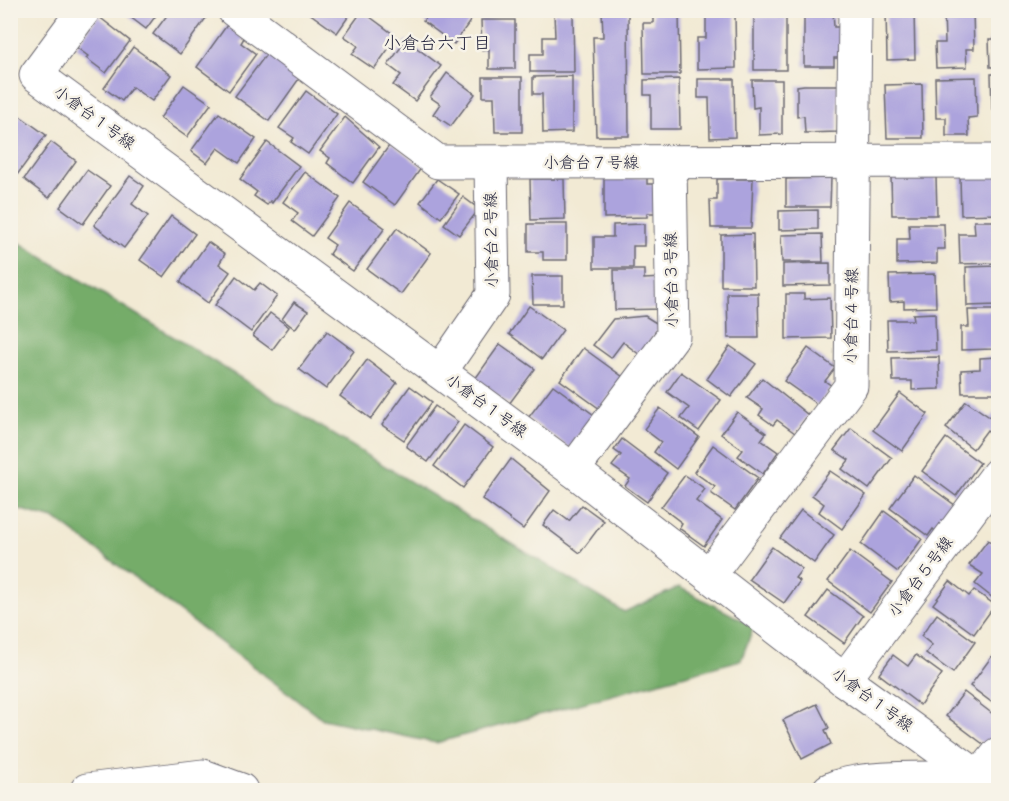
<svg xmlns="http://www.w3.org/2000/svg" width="1009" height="801" font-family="Kalam,'Klee One',sans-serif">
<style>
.forest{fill:#74ac69;stroke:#4b6752;stroke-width:1.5}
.building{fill:#aca3dd}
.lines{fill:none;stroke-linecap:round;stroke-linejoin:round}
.minor-casing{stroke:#6b6871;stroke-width:35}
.minor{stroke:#fff;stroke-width:33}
.labels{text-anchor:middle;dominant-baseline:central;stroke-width:5;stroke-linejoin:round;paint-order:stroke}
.street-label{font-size:16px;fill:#22223b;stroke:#f7f3e8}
.neighbourhood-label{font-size:18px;fill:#22223b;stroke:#f7f3e8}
</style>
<rect width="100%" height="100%" fill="#f7f3e8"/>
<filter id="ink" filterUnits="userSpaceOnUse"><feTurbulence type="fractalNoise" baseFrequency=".0167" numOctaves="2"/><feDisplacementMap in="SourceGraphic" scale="12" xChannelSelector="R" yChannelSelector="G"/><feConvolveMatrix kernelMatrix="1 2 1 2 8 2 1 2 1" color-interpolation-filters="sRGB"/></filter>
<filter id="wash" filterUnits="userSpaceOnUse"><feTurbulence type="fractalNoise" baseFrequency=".008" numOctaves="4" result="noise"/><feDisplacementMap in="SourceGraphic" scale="24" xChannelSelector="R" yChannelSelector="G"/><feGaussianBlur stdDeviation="1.35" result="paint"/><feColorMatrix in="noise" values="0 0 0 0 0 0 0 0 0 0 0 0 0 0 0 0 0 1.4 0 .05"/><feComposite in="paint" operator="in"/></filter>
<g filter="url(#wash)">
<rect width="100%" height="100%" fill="#f2ead4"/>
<!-- forest -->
<path class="forest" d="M 10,237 L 624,612 L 679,587 L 754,626 L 741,660 L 436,743 L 323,719 L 57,520 L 11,507 Z"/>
<g id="blocks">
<!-- building -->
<g class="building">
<path d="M 121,10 L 160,10 L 146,29 Z"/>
<path d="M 171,10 L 195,10 L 206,18 L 180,54 L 153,34 Z"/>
<path d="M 305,10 L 353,10 L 337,33 Z"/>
<path d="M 431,10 L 478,10 L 454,44 L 423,21 Z"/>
<path d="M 602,10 L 628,10 L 629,136 L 596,136 L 593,37 L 603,37 Z"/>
<path d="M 653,10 L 679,10 L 680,74 L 644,74 L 643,23 L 653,23 Z"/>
<path d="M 804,10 L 833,10 L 834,27 L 842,27 L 843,58 L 834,58 L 834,66 L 804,66 Z"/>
<path d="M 886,10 L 914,10 L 915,59 L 887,60 Z"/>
<path d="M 944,10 L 973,10 L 974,49 L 966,49 L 967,67 L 936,68 L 935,43 L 945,43 Z"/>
<path d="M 362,11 L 397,37 L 374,69 L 352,54 L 358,46 L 344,36 Z"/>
<path d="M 554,13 L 573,13 L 574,72 L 530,72 L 530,54 L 543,54 L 543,37 L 555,37 Z"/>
<path d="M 735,14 L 736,68 L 697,69 L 697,38 L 706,38 L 706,15 Z"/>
<path d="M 98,16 L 130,41 L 106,73 L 86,58 L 88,56 L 76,47 Z"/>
<rect x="754" y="17" width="32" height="53"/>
<path d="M 481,20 L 515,20 L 515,69 L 489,69 L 489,49 L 482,50 Z"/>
<path d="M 227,25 L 244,38 L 241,43 L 256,54 L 229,91 L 197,67 Z"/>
<path d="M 989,39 L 998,39 L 998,67 L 990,67 Z"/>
<path d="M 406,40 L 441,66 L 415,101 L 393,85 L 401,75 L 388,65 Z"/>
<path d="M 133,47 L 171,75 L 152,101 L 132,87 L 122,101 L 104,88 Z"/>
<path d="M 268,52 L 301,76 L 269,121 L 235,96 Z"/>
<path d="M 447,73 L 475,94 L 451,126 L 433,114 L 440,104 L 430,97 Z"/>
<path d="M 991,74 L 998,74 L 998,109 L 992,109 Z"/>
<path d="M 572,76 L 572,132 L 543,133 L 542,94 L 533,94 L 533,77 Z"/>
<path d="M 483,77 L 522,77 L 522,132 L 495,132 L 494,97 L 483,97 Z"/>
<path d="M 976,77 L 977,117 L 968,118 L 969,136 L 946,136 L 946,118 L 936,118 L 935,78 Z"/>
<path d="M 679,79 L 680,129 L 651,129 L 651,95 L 644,95 L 644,80 Z"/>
<path d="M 698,79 L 734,79 L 735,137 L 710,138 L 709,98 L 698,98 Z"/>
<path d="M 752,80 L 782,80 L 782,134 L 759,135 L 759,107 L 753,108 Z"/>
<path d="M 922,84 L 923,138 L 887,138 L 885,85 Z"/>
<path d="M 184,85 L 211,104 L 187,137 L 160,118 Z"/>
<path d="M 804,85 L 838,85 L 838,132 L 805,133 L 804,116 L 797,117 L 797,86 Z"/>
<path d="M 306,91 L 337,114 L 308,154 L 291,142 L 294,138 L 279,128 Z"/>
<path d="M 13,111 L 46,135 L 17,175 L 10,169 L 10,114 Z"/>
<path d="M 219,113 L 256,139 L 239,163 L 218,148 L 207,163 L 191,151 Z"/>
<path d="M 345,117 L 379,147 L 353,183 L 327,163 L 330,158 L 320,151 Z"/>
<path d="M 51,142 L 76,161 L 49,198 L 24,179 Z"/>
<path d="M 267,142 L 299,166 L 272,203 L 270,201 L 267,205 L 254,196 L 257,192 L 240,179 Z"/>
<path d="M 391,143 L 422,167 L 395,205 L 363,182 Z"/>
<path d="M 87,170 L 110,186 L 83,224 L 60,207 Z"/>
<path d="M 305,172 L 340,198 L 312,236 L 292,221 L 298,213 L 283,202 Z"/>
<path d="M 130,176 L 144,186 L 132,204 L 148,216 L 124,248 L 94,225 Z"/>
<path d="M 936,176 L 937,215 L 892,215 L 891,177 Z"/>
<path d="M 998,176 L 998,214 L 961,215 L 960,177 Z"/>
<path d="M 647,177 L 647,184 L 660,184 L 660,213 L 647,213 L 647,217 L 604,218 L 604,178 Z"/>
<path d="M 831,178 L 830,207 L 786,207 L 786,179 Z"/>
<path d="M 437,179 L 459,194 L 441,218 L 420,202 Z"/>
<path d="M 530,179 L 564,179 L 565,219 L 531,220 Z"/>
<path d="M 717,179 L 753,179 L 751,228 L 711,228 L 710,200 L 717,200 Z"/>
<path d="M 463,197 L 479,209 L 459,235 L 444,224 Z"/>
<path d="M 350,203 L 385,228 L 353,271 L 329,254 L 335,245 L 325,238 Z"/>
<path d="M 818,210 L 818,229 L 779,230 L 779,211 Z"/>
<path d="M 171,216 L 195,234 L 164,277 L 140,260 Z"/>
<path d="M 974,221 L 998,221 L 998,263 L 960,264 L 959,234 L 975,234 Z"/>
<path d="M 528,224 L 567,224 L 567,260 L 543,260 L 543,252 L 528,252 Z"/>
<path d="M 644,224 L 644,246 L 633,246 L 633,268 L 594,268 L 594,237 L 613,237 L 613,225 Z"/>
<path d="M 909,224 L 944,224 L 945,249 L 937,249 L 937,263 L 897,264 L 897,239 L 910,239 Z"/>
<path d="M 397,228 L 431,253 L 401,294 L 367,269 Z"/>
<path d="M 753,234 L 754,286 L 721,286 L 721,235 Z"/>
<path d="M 822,234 L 823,262 L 782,262 L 781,235 Z"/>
<path d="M 208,242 L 225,254 L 219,264 L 230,272 L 208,303 L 180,282 Z"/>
<path d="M 830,263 L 830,285 L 783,286 L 783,264 Z"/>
<path d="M 998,266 L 998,305 L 967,306 L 966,267 Z"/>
<path d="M 614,270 L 644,270 L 644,279 L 662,278 L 663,309 L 615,310 Z"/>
<path d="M 935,274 L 936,307 L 904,308 L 904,301 L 890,302 L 889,275 Z"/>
<path d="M 236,276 L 254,290 L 260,283 L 277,296 L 251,332 L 215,305 Z"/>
<path d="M 532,276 L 563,276 L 563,304 L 533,304 Z"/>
<path d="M 727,293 L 758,293 L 759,338 L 728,338 Z"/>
<path d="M 786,294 L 804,294 L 804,299 L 830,298 L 831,338 L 786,339 Z"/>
<path d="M 294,302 L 308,311 L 295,329 L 282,319 Z"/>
<path d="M 529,306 L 563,330 L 542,359 L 509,334 Z"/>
<path d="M 968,310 L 998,310 L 998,339 L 993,339 L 993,349 L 961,350 L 961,327 L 969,327 Z"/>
<path d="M 270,313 L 289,327 L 272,350 L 253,336 Z"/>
<path d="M 935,313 L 936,350 L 888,351 L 887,320 L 914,320 L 913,314 Z"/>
<path d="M 645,316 L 661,326 L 640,355 L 623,342 L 611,358 L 593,345 L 613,319 Z"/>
<path d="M 327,331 L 354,351 L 326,389 L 299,369 Z"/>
<path d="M 500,344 L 535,369 L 509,404 L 475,379 Z"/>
<path d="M 730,346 L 756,364 L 731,397 L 707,379 Z"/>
<path d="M 583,348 L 623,377 L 600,409 L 560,380 Z"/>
<path d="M 808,348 L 835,368 L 825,381 L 832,386 L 818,405 L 784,381 Z"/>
<path d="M 939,357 L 940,389 L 912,390 L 912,381 L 893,381 L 892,358 Z"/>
<path d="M 998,357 L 998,393 L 962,393 L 961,370 L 980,369 L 980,358 Z"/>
<path d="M 367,360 L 397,383 L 371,419 L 340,396 Z"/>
<path d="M 681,372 L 721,400 L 699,431 L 681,418 L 689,408 L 667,392 Z"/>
<path d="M 762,378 L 808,415 L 795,433 L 777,420 L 773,425 L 759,415 L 763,409 L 747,398 Z"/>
<path d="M 553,385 L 594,415 L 570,448 L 528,418 Z"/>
<path d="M 410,386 L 432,402 L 404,440 L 382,425 Z"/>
<path d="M 900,393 L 928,414 L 902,451 L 873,430 Z"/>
<path d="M 966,401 L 991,418 L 998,408 L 998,439 L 987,430 L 973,449 L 946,428 Z"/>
<path d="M 435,406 L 458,422 L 428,462 L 406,446 Z"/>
<path d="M 660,408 L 699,437 L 676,469 L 654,452 L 661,442 L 644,429 Z"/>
<path d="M 737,412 L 766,433 L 761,440 L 778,452 L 763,474 L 738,456 L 743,450 L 721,434 Z"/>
<path d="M 464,425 L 493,447 L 463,488 L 434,466 Z"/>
<path d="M 851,428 L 892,458 L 869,489 L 842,469 L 849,460 L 834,450 Z"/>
<path d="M 946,438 L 980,463 L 956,496 L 922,471 Z"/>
<path d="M 622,439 L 667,473 L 647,502 L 625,486 L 630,479 L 612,466 L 621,455 L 614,450 Z"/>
<path d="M 713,445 L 758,478 L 735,510 L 711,493 L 715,487 L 694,472 Z"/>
<path d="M 511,459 L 550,491 L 523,529 L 482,499 Z"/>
<path d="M 830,471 L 866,495 L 842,529 L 819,512 L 824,504 L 812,495 Z"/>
<path d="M 685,475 L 705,489 L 696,501 L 722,520 L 704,546 L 679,528 L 682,523 L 661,507 Z"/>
<path d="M 914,475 L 956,506 L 937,533 L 933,529 L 928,536 L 890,508 Z"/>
<path d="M 582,505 L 604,521 L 580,553 L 543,525 L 554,510 L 569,521 Z"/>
<path d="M 801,510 L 834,535 L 814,563 L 780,538 Z"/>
<path d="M 884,511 L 922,539 L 898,572 L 861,544 Z"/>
<path d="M 988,540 L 998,548 L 998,602 L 975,584 L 983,574 L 969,565 Z"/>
<path d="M 772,547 L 802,569 L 795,578 L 800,581 L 784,603 L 749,579 Z"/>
<path d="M 850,551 L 892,582 L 870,612 L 828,581 Z"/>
<path d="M 950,581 L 969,596 L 974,590 L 995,605 L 974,634 L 933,604 Z"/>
<path d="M 828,590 L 863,616 L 844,643 L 808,617 Z"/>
<path d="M 937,614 L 975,642 L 953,673 L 926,653 L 932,645 L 921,636 Z"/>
<path d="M 893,655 L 908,666 L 916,655 L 942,674 L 920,705 L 879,674 Z"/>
<path d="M 992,656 L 998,661 L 998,707 L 970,686 Z"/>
<path d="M 964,692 L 998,718 L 998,730 L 987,747 L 946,716 Z"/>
<path d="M 817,704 L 829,728 L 825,730 L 831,744 L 802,759 L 783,720 Z"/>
</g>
</g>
</g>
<g filter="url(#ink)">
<use href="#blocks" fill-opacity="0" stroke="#6b6871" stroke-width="1.5"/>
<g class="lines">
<defs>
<g id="minor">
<path d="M 84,10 L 36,75 L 573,470 L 844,680 L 996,790"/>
<path d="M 234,10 L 438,162 L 998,161"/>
<path d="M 440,372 L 493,295 L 491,163"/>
<path d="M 573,470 L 673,336 L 670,164"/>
<path d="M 709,575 L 851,386 L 855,10"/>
<path d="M 844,680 L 998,474"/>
<path d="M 87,790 L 203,776 L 241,790"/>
<path d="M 829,790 C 857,774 945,779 979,778 L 998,754"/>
</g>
</defs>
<!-- minor casing -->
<use href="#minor" class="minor-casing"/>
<!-- minor -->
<use href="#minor" class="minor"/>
</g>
</g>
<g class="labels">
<!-- street labels -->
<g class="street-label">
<text transform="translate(94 118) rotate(36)">小倉台１号線</text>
<text x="591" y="163">小倉台７号線</text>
<text transform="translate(492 240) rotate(-91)">小倉台２号線</text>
<text transform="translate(672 280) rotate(-91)">小倉台３号線</text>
<text transform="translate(852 316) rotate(-89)">小倉台４号線</text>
<text transform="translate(486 406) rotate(36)">小倉台１号線</text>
<text transform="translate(921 577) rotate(-53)">小倉台５号線</text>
<text transform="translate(872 700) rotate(36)">小倉台１号線</text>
</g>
<!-- neighbourhood labels -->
<g class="neighbourhood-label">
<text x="437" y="44">小倉台六丁目</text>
</g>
</g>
<!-- margin -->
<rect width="1009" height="801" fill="none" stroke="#f7f3e8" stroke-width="36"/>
</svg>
